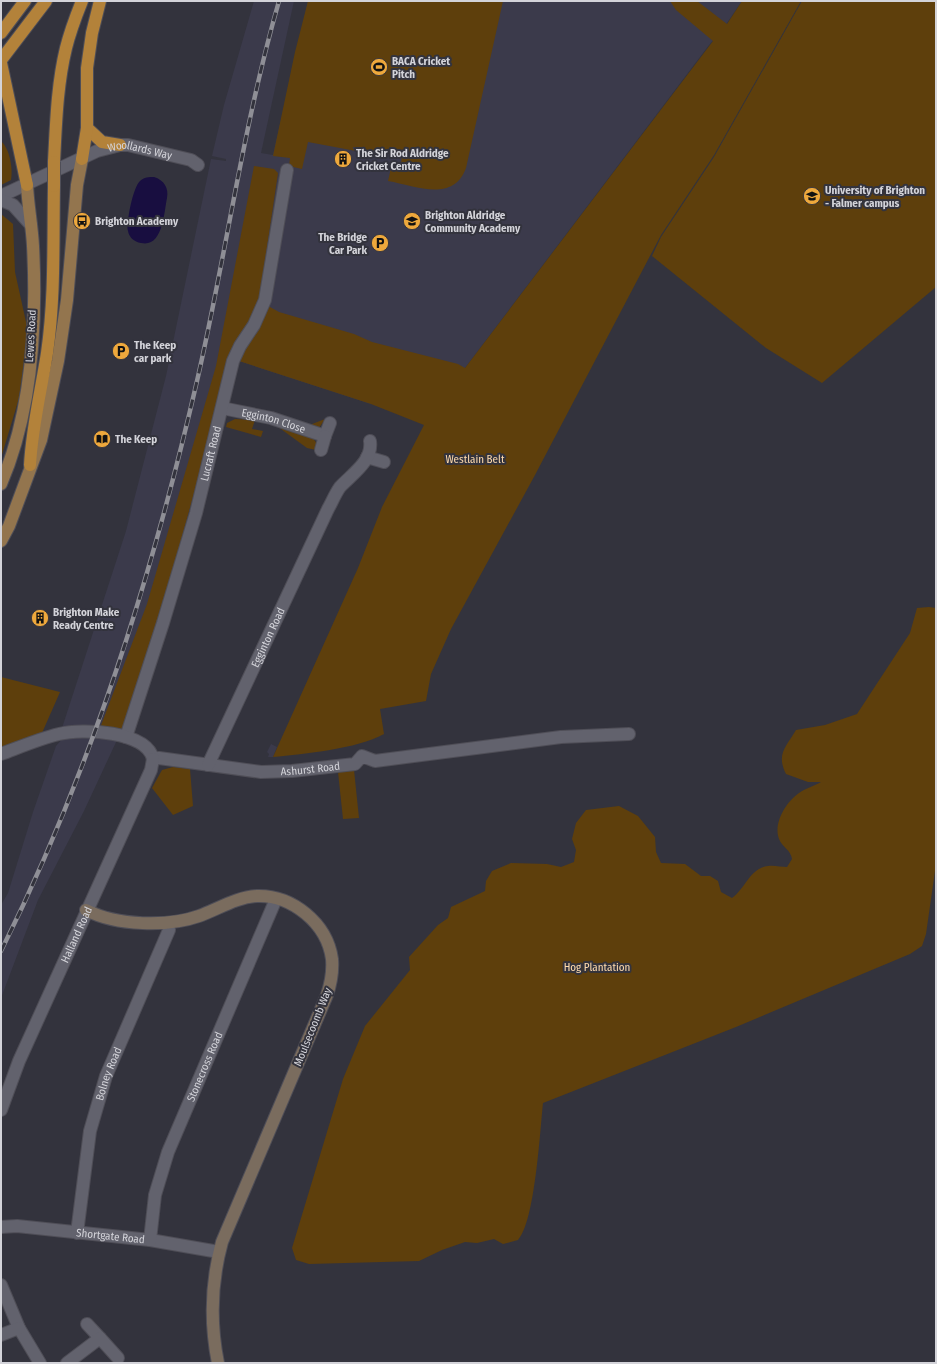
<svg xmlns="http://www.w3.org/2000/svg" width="937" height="1364" font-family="'Fira Sans Condensed',sans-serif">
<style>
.built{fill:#3b3a4b}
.green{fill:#5e3f0c}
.water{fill:#180e40}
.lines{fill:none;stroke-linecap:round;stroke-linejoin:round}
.street-casing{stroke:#4f4e57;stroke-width:14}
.secondary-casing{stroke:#4f4e57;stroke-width:14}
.primary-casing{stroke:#4f4e57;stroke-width:14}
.highway-casing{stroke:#4f4e57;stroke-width:14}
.street{stroke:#62626d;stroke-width:12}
.secondary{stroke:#7a6c5e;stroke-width:12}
.primary{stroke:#93754e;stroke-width:12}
.highway{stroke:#b3823a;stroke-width:12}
.rail-casing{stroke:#8f8f96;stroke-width:4.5}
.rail{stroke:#33333d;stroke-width:3;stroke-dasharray:9;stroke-linecap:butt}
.highway-bridge-casing{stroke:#4f4e57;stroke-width:14;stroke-linecap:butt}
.highway-bridge{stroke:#b3823a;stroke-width:12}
.labels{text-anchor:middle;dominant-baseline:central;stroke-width:4;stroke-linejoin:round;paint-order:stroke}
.poi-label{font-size:11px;font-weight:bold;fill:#d3d3d9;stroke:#33333d;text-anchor:start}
.street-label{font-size:11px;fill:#d3d3d9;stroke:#33333d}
.park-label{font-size:11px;fill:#ffdbad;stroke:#33333d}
</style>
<rect width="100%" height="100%" fill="#33333d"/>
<!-- built -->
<g class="built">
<path d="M 254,1 L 294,1 L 261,153 L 273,155 L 308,1 L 742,1 L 720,33 L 709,45 L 465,368 L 371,404 L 239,361 L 204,457 L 165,598 L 122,729 L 100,729 L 97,738 L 117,740 L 84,811 L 38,900 L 1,998 L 1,905 L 8,893 L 33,812 L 56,746 L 64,737 L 82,738 L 86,729 L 62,728 L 126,531 L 166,376 L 211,159 L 226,161 L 226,159 L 212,156 L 224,105 Z"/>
<path d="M 271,744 L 277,747 L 273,757 L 268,757 L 269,754 L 267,752 Z"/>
</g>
<!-- green -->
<g class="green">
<path d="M 308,1 L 503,1 L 466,168 C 453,203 416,186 388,181 L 391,168 L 400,169 L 402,157 L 385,153 L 381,156 L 367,154 L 367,150 L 353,147 L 353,149 L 357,150 L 356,151 L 308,142 L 302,169 L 289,166 L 290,158 L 273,156 L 295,52 Z"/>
<path d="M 670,1 L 697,1 L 727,24 L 742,1 L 801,1 L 714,155 L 661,235 L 535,475 L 451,629 L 431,674 L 426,701 L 380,709 L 384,734 C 356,749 305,754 273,757 L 358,568 L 382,507 L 424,425 L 371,404 L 239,361 L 204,457 L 165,598 L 122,729 L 100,728 L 147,604 L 216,366 L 254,166 L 274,169 L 278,173 L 259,301 L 279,312 L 354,334 L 372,342 L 458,364 L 465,368 L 713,41 L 676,10 Z"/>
<path d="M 802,1 L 936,1 L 936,287 L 822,383 L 766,348 L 652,256 L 661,237 L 714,157 Z"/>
<path d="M 1,141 C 10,149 13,169 11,180 L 1,185 Z"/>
<path d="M 1,214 L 13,224 L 15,272 L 28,331 L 19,398 L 1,458 Z"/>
<path d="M 235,419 L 255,420 L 252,429 L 263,431 L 261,437 L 226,427 L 227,423 Z"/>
<path d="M 325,419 L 319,428 L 307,426 Z"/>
<path d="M 274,424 L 313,438 L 317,444 L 316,450 L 307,448 Z"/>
<path d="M 929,607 L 936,608 L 936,864 L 926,934 L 922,946 L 910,954 L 736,1027 L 543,1103 C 540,1131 535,1222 518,1240 L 503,1244 L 494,1239 L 477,1243 L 465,1242 L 442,1250 L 419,1261 L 309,1264 L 296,1260 L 292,1248 L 343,1079 L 365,1026 L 410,970 L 409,957 L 438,925 L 448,918 L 451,907 L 485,891 L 486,881 L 492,871 L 511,863 L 547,864 L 561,867 L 574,862 L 576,850 L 572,839 L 576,823 L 586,810 L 619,806 L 638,816 L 655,837 L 656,852 L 661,863 L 685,864 L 701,876 L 710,876 L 718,881 L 721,892 L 732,898 C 746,888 750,868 768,866 C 774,865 781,867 787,867 L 792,859 C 791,850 782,847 779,839 C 773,823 786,802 799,793 C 806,788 814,786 821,782 L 808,782 L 786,774 C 776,754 786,747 796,730 L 825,725 L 857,714 L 910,633 L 917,608 Z"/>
<path d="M 1,677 L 60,692 L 42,733 L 1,747 Z"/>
<path d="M 173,767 L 190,769 L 193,806 L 173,815 L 152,788 L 162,770 Z"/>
<path d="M 354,770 L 359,818 L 343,819 L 338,772 Z"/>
</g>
<!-- water -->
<path class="water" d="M 154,177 C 164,180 169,188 167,198 C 164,212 163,248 141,243 C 134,242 129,237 128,231 C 126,223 133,187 140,181 C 144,177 149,177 154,177 Z"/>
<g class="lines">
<defs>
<g id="street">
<path id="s1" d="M 1,196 L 97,151 L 120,145 L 128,145 L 191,160 L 198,165"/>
<path d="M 1,200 L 13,205 L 31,225"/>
<path id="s2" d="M 222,408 L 271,418 L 325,436 L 330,423"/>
<path d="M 321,450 L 325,436"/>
<path d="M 367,457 L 384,462"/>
<path id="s3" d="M 126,737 L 163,623 L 196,513 L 233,361 L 240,346 L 254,325 L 265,300 L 287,170"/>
<path id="s4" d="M 1,754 C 20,747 39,739 59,734 C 82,728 147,731 153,759 L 159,758 L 261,772 L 292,771 L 355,764 L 362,756 L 375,761 L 561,737 L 629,734"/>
<path id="s5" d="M 208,765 L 328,509 C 332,502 335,494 340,487 C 352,474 373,461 370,441"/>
<path id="s6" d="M 1,1110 L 19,1061 L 151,770 L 153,759"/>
<path id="s7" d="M 1,1227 L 17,1226 L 150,1240 L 219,1252"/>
<path id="s8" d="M 77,1233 L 90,1131 L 106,1076 L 169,930 L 168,924"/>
<path id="s9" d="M 150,1240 L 155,1195 L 168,1152 L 276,899"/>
<path d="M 1,1285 L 19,1328 L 40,1363"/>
<path d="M 87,1324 L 100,1338"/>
<path d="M 1,1335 L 19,1328"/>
<path d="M 67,1363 L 100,1338 L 118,1358"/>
</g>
<path id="secondary" d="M 86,910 C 117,926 168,927 199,916 C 218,909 237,897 257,896 C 292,895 327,923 332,959 C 333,971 331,983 327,995 L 222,1242 C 211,1282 210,1323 218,1363"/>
<g id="primary">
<path d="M 1,484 C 32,412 37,323 33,246 C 32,226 28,206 27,185"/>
<path d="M 1,541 L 9,526 L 41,440 L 58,361 L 67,300 L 77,185 L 82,159"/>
</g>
<g id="highway">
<path d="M 1,33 L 25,1"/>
<path d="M 1,60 L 46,1"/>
<path d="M 1,63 L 27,185"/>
<path d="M 87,128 L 102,142 L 120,145"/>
<path d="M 82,159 L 87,128 L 87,68 L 92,33 L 100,1"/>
<path d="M 54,162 C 56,124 57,85 66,48 C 70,32 76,16 82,1"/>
<path d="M 30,465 C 32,427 41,391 47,353 C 55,298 53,242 54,186"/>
</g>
</defs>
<!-- street casing -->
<use href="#street" class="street-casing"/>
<!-- secondary casing -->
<use href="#secondary" class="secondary-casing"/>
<!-- primary casing -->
<use href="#primary" class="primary-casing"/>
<!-- highway casing -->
<use href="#highway" class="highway-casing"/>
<!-- street -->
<use href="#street" class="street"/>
<!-- secondary -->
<use href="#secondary" class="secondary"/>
<!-- primary -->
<use href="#primary" class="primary"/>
<!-- highway -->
<use href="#highway" class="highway"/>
<defs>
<path id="rail" d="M 1,951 C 91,771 152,577 197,381 C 226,255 243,126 279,1"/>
</defs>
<!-- rail casing -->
<use href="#rail" class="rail-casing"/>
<!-- rail -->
<use href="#rail" class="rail"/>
<defs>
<path id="highway-bridge" d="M 54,186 L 54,162"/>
</defs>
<!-- highway-bridge casing -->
<use href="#highway-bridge" class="highway-bridge-casing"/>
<!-- highway-bridge -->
<use href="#highway-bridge" class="highway-bridge"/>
</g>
<!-- icons -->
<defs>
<symbol id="stadium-disc" viewBox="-11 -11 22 22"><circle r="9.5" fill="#eea83c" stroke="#33333d"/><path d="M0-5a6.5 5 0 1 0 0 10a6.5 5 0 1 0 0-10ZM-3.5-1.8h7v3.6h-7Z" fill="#111"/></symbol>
<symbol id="building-disc" viewBox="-11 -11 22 22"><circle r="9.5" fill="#eea83c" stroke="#33333d"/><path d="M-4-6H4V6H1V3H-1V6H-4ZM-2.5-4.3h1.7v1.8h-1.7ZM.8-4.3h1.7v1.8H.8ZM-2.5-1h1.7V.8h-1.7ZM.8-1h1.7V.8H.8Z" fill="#111"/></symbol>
<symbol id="university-disc" viewBox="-11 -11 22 22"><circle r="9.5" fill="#eea83c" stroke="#33333d"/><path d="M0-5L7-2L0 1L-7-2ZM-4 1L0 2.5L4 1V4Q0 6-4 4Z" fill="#111"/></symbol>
<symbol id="bus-disc" viewBox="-11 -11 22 22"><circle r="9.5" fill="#eea83c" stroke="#33333d"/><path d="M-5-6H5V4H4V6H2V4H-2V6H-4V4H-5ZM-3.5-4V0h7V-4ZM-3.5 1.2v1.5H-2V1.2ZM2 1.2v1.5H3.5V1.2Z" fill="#111"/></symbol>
<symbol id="school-disc" viewBox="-11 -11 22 22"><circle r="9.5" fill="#eea83c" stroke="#33333d"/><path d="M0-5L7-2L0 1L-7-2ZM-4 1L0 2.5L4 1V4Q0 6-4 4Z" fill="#111"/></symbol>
<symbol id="parking-disc" viewBox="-11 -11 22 22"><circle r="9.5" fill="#eea83c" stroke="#33333d"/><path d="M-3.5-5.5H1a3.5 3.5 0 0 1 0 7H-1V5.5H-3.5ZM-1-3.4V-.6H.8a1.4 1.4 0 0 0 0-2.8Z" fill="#111"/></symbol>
<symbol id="library-disc" viewBox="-11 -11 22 22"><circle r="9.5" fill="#eea83c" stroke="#33333d"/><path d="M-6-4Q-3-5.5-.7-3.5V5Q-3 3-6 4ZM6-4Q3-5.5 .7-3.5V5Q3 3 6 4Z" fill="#111"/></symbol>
</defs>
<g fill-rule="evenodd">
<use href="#stadium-disc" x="369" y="57" width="20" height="20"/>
<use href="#building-disc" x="333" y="149" width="20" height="20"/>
<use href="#university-disc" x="802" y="186" width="20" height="20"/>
<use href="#bus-disc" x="72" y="211" width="20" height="20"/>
<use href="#school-disc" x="402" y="211" width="20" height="20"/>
<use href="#parking-disc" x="370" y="233" width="20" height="20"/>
<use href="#parking-disc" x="111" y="341" width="20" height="20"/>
<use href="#library-disc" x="92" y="429" width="20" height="20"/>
<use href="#building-disc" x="30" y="608" width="20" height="20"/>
</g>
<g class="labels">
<!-- poi labels -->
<g class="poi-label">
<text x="392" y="61">BACA Cricket<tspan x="392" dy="13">Pitch</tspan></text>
<text x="356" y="153">The Sir Rod Aldridge<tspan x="356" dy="13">Cricket Centre</tspan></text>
<text x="825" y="190">University of Brighton<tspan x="825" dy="13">- Falmer campus</tspan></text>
<text x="425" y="215">Brighton Aldridge<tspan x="425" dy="13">Community Academy</tspan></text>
<text x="95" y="221">Brighton Academy</text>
<text x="367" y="237" text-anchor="end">The Bridge<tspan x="367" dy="13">Car Park</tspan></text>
<text x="134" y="345">The Keep<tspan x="134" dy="13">car park</tspan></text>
<text x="115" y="439">The Keep</text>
<text x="53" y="612">Brighton Make<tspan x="53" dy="13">Ready Centre</tspan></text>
</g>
<!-- street labels -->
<g class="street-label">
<text stroke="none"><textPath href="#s1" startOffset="150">Woollards Way</textPath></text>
<text transform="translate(31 336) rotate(-87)">Lewes Road</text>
<text stroke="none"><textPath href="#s2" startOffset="53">Egginton Close</textPath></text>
<text stroke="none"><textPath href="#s3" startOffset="296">Lucraft Road</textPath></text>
<text stroke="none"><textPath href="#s5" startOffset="141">Egginton Road</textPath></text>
<text stroke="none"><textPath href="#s4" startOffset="324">Ashurst Road</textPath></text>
<text stroke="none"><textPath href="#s6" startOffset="191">Halland Road</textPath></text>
<text transform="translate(313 1027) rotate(-68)">Moulsecoomb Way</text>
<text stroke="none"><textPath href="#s9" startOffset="183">Stonecross Road</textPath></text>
<text stroke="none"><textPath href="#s8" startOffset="163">Bolney Road</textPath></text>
<text stroke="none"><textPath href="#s7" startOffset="110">Shortgate Road</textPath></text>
</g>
<!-- park labels -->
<g class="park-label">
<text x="475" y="459">Westlain Belt</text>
<text x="597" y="967">Hog Plantation</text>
</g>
</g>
<!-- border -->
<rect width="937" height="1364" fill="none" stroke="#d3d3d9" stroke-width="4"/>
</svg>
